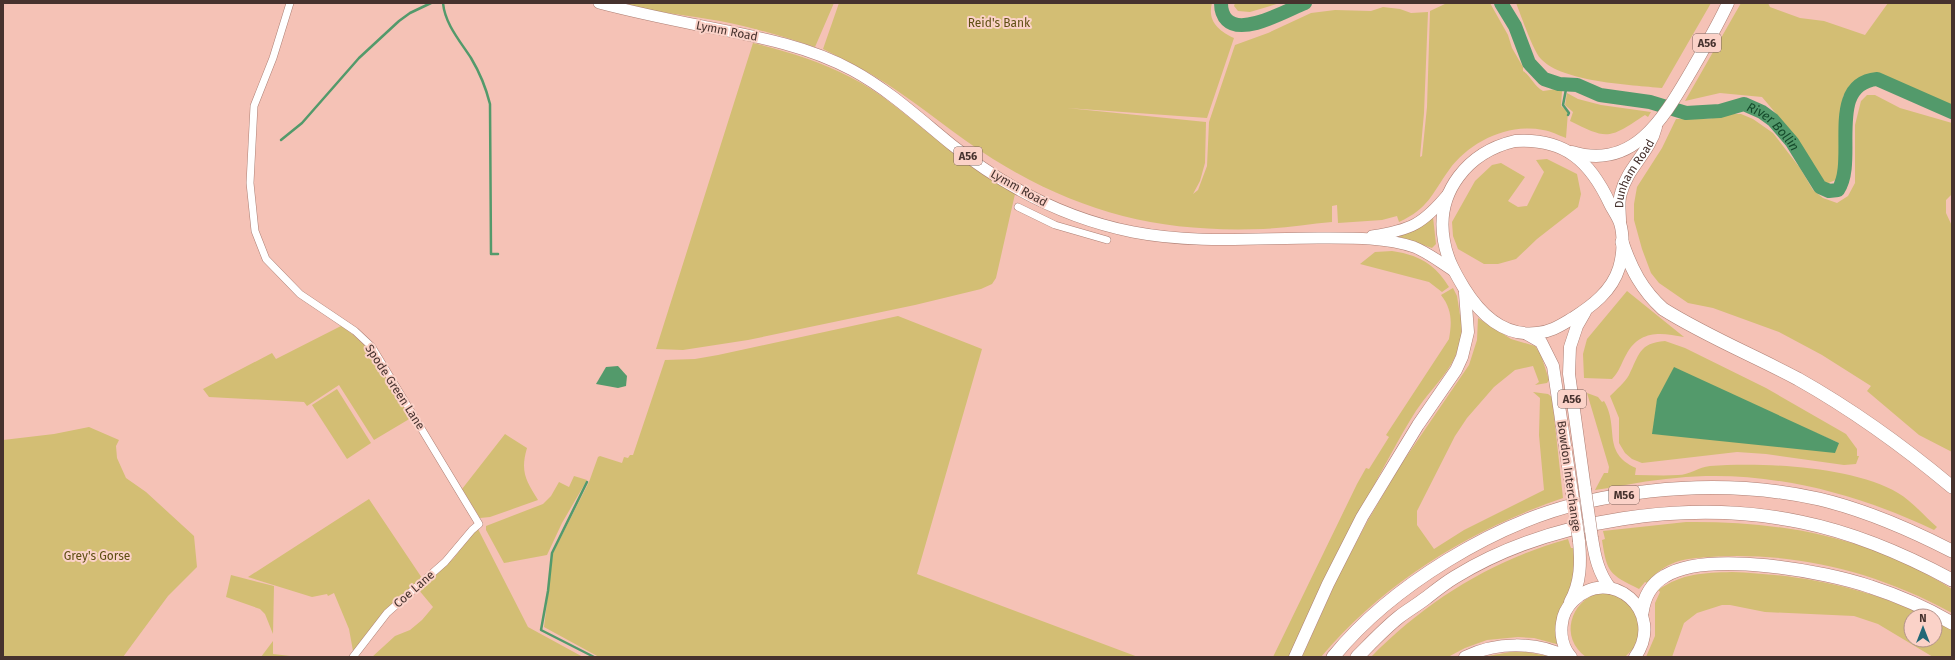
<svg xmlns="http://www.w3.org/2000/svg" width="1955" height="660" font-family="'Fira Sans',sans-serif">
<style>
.green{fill:#d3be74;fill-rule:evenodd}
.water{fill:#539a6b}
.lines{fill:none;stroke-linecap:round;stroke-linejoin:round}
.stream{stroke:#539a6b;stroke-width:2.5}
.river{stroke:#539a6b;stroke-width:14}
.minor-casing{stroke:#ad7f74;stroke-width:8}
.primary-casing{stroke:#ad7f74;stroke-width:12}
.trunk-casing{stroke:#ad7f74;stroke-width:13}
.motorway-casing{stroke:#ad7f74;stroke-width:14}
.minor{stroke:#fff;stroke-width:7}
.primary{stroke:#fff;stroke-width:11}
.trunk{stroke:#fff;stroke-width:12}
.motorway{stroke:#fff;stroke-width:13}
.trunk-bridge-casing{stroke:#ad7f74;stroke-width:13;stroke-linecap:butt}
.trunk-bridge{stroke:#fff;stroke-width:12}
.labels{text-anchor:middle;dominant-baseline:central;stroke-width:4;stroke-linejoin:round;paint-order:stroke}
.shield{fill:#fbd2c8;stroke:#7c625c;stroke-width:1}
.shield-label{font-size:11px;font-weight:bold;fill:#46322e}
.park-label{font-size:12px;fill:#5f4f13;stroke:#fbd2c8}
.street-label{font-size:12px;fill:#46322e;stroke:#fbd2c8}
.water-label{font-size:13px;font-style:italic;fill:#154a2b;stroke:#fbd2c8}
</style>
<rect width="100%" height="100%" fill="#f5c2b6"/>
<!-- green -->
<g class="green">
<path d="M 623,3 L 834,3 L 815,47 C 784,37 752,27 720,21 C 687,15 655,13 623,3 Z"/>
<path d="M 839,3 L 1212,3 C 1207,21 1219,31 1234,38 L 1207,118 L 1067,108 L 1206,122 L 1205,163 L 1200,181 L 1193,194 L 1198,190 L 1207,166 L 1209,122 L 1235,45 L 1268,33 L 1311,13 L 1335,10 L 1371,11 L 1383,7 L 1400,9 L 1411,13 L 1428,12 L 1424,113 L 1420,157 L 1422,156 L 1427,107 L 1430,11 L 1447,3 L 1490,3 L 1508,35 L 1512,48 L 1523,67 L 1523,71 C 1531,76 1534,86 1543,91 L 1557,89 L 1562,91 L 1561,106 L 1568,112 L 1566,138 C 1558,135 1551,131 1543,130 C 1508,123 1469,142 1449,170 C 1431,195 1429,208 1399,222 L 1397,216 L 1382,220 L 1338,223 L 1337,205 L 1332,206 L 1332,222 C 1309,224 1286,228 1263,229 C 1160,233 1080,213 993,159 C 956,136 923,107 887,84 C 867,71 845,60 823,49 Z"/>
<path d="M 1235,3 L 1280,3 L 1250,12 L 1238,11 L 1234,6 Z"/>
<path d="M 1516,3 L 1711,3 L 1662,88 C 1632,85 1562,82 1541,59 C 1533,51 1521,15 1516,3 Z"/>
<path d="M 1741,3 L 1768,3 L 1770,7 L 1800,18 L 1824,21 L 1865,35 L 1888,3 L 1952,3 L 1952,113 L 1905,88 L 1870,76 L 1843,96 L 1838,179 L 1826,184 L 1789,129 L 1762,97 L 1720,93 L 1685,101 Z"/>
<path d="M 753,43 C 786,51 819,61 850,77 C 882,93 908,117 936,139 C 961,159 988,178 1015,194 L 996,278 L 992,284 L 981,289 L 915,305 L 748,340 L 683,350 L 656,349 Z"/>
<path d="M 1567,93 L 1578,99 L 1601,105 L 1651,112 L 1648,117 L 1645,115 C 1609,139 1608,140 1570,121 L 1573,112 L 1565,105 Z"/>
<path d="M 1867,95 L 1875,95 L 1900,108 L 1952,123 L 1952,194 L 1946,200 L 1946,213 L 1952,226 L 1952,452 L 1919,435 L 1867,391 L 1871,386 L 1822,355 L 1779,332 L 1713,308 L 1688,303 L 1659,283 L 1651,273 L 1642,249 L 1634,220 L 1634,204 L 1637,187 L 1662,148 L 1676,119 L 1708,119 L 1733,114 L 1741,114 L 1753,119 L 1773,133 L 1800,168 L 1813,190 L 1823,198 L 1837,203 L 1848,196 L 1855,183 L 1855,125 L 1861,101 Z"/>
<path d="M 1547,159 L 1577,174 L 1581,194 L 1578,207 L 1537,239 L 1516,259 L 1498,264 L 1484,264 L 1458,249 L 1453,236 L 1452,222 L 1475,181 L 1492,165 L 1501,163 L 1525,177 L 1508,201 L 1518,207 L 1527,206 L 1544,172 L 1536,160 Z"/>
<path d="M 1433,217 L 1436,244 L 1432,248 L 1397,236 Z"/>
<path d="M 1392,251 C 1419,255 1435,264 1449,287 L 1442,292 L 1429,282 L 1360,264 L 1375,252 Z"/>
<path d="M 1453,288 L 1457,296 L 1460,315 L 1462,315 C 1462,327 1462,338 1458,349 C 1452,369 1435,385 1423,401 C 1413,414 1405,429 1397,443 C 1358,513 1322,584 1289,657 L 1273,657 L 1357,484 L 1366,468 L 1369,469 L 1389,437 L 1386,435 L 1449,339 C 1452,322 1452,309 1441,295 Z"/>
<path d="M 1627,291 L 1684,337 C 1660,332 1639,330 1626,355 C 1621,364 1619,372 1612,379 L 1584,378 L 1583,354 L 1587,339 Z"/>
<path d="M 898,316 L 982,349 L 917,574 L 1138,657 L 599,657 L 544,627 L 553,553 L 589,482 L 598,457 L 600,456 L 622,463 L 624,457 L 628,458 L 630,455 L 633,455 L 665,360 L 695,359 L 718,355 Z"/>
<path d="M 1478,318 L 1511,339 L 1535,346 L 1541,355 L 1549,380 L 1547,383 L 1535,385 L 1539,382 L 1533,366 L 1515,370 L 1494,387 L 1467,418 L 1455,436 L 1417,511 L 1417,525 L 1434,549 L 1464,530 L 1544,490 L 1539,435 L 1540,398 L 1533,392 L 1548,394 L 1552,397 L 1563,498 C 1470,530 1385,581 1321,657 L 1302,657 L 1338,577 L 1367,522 L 1400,466 L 1469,365 L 1477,340 Z"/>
<path d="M 341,326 C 378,350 389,380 411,418 L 374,440 L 339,385 L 307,406 L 304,402 L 209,397 L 203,389 L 272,353 L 276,359 Z"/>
<path d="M 1665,341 L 1685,348 L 1766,388 L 1846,434 L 1857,449 L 1857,456 L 1859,456 L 1856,464 L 1844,465 L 1766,454 L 1737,452 L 1642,463 L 1632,459 L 1625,453 L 1619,443 L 1619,418 L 1610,396 C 1616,390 1625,382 1629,375 C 1639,355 1639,343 1665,341 ZM 1800,426 L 1839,443 L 1652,434 Z"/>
<path d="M 337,389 L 371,443 L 347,459 L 312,405 Z"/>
<path d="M 1587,393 L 1598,397 L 1602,402 L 1604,401 C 1620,428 1601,452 1636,468 L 1635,475 C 1649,475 1664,476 1678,475 C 1689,475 1699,467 1710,466 C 1761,462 1853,466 1898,493 C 1912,501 1924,516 1937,527 L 1934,530 C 1854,492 1765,469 1676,478 C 1649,480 1622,486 1595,490 L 1604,473 L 1608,473 L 1609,467 Z"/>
<path d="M 89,427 L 119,440 L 116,446 L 117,458 L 126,478 L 146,492 L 194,536 L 197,567 L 168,596 L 123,657 L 3,657 L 3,440 L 54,434 Z"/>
<path d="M 505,434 L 527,448 C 520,472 526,480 538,500 L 490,517 L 480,518 L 462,489 Z"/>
<path d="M 574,476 L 587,480 L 562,523 L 547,555 L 504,563 L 486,530 L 486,526 L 543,504 L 551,496 L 559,482 L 569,487 Z"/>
<path d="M 369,499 L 422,578 L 375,623 L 353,651 L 349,629 L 334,593 L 328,596 L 327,594 L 312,597 L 248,577 Z"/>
<path d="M 1686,522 C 1784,521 1868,537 1952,589 L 1952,613 C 1923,597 1894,585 1863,575 C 1814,560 1760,553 1709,557 C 1698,558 1687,558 1676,562 C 1665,566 1655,573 1647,583 L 1645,582 L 1639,589 C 1609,574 1607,573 1602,540 L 1605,539 L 1603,531 Z"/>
<path d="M 478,529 L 528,627 L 583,657 L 372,657 L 395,636 L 410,630 L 422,620 L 433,607 L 418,589 L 454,558 L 470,536 Z"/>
<path d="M 1568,539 L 1571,548 L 1573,548 L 1575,564 L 1573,576 L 1560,645 L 1534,638 L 1518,637 L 1487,640 L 1465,648 L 1448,657 L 1371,657 C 1426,601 1492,560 1568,539 Z"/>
<path d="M 1732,572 C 1803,575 1860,586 1926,616 L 1911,616 L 1911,640 L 1935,640 L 1935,620 L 1952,630 L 1952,657 L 1933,657 L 1878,624 L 1854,616 L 1765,612 L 1730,605 L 1722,605 L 1697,613 L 1684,623 L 1672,657 L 1646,657 L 1655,636 L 1655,603 L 1660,592 L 1658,590 C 1683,573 1703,573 1732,572 Z"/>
<path d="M 231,575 L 274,586 L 273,634 L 265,614 L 260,609 L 226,597 Z"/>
<path d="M 1599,593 L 1617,595 L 1635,610 L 1640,633 L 1633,649 L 1625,657 L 1586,657 C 1559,638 1570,601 1599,593 Z"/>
<path d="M 273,641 L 273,654 L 299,657 L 261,657 Z"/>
<path d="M 1510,652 L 1526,652 L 1553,657 L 1483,657 Z"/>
</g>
<!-- water -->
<g class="water">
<path d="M 618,366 L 627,376 L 626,386 L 618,388 L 596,384 L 606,367 Z"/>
<path d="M 1674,367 L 1839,443 L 1835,453 L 1652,434 L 1657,399 Z"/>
</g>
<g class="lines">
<!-- stream -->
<g class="stream">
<path d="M 443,3 C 445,24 460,41 471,58 C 480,73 486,88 490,104 L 491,254 L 498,254"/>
<path d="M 1567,84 L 1563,105 L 1569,113 L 1568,115"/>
<path d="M 281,140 L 302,123 L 359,58 L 399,21 L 410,13 L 431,3"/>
<path d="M 587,482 L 552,553 L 548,591 L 541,630 L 594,657"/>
</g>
<!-- river -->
<g class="river">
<path d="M 1221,3 C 1221,10 1222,15 1227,20 C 1243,36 1287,10 1305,3"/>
<path id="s1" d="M 1501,3 L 1515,26 L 1529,63 L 1544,79 L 1559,84 L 1577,85 L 1600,95 L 1650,102 L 1686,113 L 1720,111 L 1744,104 L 1762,112 L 1773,120 L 1792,142 L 1820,187 L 1829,191 L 1838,190 C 1858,161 1825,84 1877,79 L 1952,112"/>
</g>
<defs>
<g id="minor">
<path d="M 290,3 L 273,58 L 254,106 L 250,183 L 255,231 L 266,259 L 300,294 L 355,331 L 372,347 L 479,524 L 472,530 L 445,562 L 387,613 L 353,657"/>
<path d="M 1018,207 L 1055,225 L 1107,240"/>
</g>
<g id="primary">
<path d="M 599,3 C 633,12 667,19 702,26 C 753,36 806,45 852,70 C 889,90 920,119 952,145 C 1005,187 1067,219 1133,232 C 1195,244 1256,238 1318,238 C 1349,238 1384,237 1414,247 C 1429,253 1441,263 1454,271"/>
<path d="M 1372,236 C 1411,230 1423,224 1448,194"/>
</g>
<g id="trunk">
<path d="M 1515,141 C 1565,138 1590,161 1610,204 C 1613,210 1618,217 1620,223 C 1624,236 1623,255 1619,268 C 1612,291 1592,306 1573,318 C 1561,325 1551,332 1537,333 C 1504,337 1480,314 1464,288 C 1455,273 1447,259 1444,241 C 1435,192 1468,152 1515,141 Z"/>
<path d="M 1572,152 C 1634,171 1664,117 1690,73 C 1703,50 1717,27 1728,3"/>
<path id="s2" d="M 1620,221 C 1620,213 1618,201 1621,193 C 1627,168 1650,152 1656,127"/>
<path d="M 1585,312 L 1577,326 L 1570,347 L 1569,374 L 1585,489"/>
<path d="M 1527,334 L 1541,342 L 1553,366 L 1572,492"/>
<path d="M 1592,538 C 1595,557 1598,572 1610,588"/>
<path d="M 1570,602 C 1581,583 1581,562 1579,541"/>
<path d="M 1295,657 L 1328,584 L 1362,517 L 1418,425 L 1456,370 L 1462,357 L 1468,332 L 1465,293"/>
<path d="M 1465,657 C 1495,642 1536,641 1566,657"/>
<path d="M 1571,657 C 1563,648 1560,635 1562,623 C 1563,614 1567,607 1573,601 C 1610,563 1667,612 1635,657"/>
</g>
<g id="motorway">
<path d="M 1622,242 C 1631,269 1642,290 1663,309 C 1706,336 1753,355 1798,379 C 1853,410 1903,446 1952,487"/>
<path d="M 1642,613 C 1644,597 1651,584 1665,576 C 1708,550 1825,571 1871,587 C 1899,596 1926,608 1952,623"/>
<path d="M 1333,657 C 1391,586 1496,522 1585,502 C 1662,485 1742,482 1819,499 C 1866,510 1909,529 1952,551"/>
<path d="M 1357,657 C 1371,643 1384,629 1399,617 C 1408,610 1417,605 1426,598 C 1435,591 1445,583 1455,577 C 1551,518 1691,499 1801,522 C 1855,533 1904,554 1952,580"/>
</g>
</defs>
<!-- minor casing -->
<use href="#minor" class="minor-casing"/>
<!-- primary casing -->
<use href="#primary" class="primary-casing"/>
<!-- trunk casing -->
<use href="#trunk" class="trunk-casing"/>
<!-- motorway casing -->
<use href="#motorway" class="motorway-casing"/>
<!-- minor -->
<use href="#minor" class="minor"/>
<!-- primary -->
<use href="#primary" class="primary"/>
<!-- trunk -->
<use href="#trunk" class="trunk"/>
<!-- motorway -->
<use href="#motorway" class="motorway"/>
<defs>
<g id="trunk-bridge">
<path d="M 1585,489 L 1592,538"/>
<path d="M 1572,492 L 1579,541"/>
</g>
</defs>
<!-- trunk-bridge casing -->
<use href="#trunk-bridge" class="trunk-bridge-casing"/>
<!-- trunk-bridge -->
<use href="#trunk-bridge" class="trunk-bridge"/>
</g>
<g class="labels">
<!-- shield labels -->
<g class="shield">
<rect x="1693" y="34" width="28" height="18" rx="3"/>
<rect x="954" y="147" width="28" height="18" rx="3"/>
<rect x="1558" y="390" width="28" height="18" rx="3"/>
<rect x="1609" y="486" width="30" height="18" rx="3"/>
</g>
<g class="shield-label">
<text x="1707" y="43">A56</text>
<text x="968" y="156">A56</text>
<text x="1572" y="399">A56</text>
<text x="1624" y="495">M56</text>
</g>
<!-- park labels -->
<g class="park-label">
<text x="999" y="23">Reid's Bank</text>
<text x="97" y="556">Grey's Gorse</text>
</g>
<!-- street labels -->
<g class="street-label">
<text transform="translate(727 31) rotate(11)">Lymm Road</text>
<text stroke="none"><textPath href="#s2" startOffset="51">Dunham Road</textPath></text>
<text transform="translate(1019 188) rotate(29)">Lymm Road</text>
<text transform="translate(395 387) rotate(57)">Spode Green Lane</text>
<text transform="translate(1569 476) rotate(82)">Bowdon Interchange</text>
<text transform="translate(414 589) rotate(-41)">Coe Lane</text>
</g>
<!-- water labels -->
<g class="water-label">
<text stroke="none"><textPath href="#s1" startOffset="332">River Bollin</textPath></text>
</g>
</g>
<!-- border -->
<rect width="1955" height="660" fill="none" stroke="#46322e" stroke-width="8"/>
<!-- north arrow -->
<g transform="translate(1923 628)"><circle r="19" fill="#fbd2c8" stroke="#b3928a"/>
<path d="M0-3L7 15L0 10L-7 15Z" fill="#216877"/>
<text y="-6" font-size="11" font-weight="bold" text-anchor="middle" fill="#46322e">N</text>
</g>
</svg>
